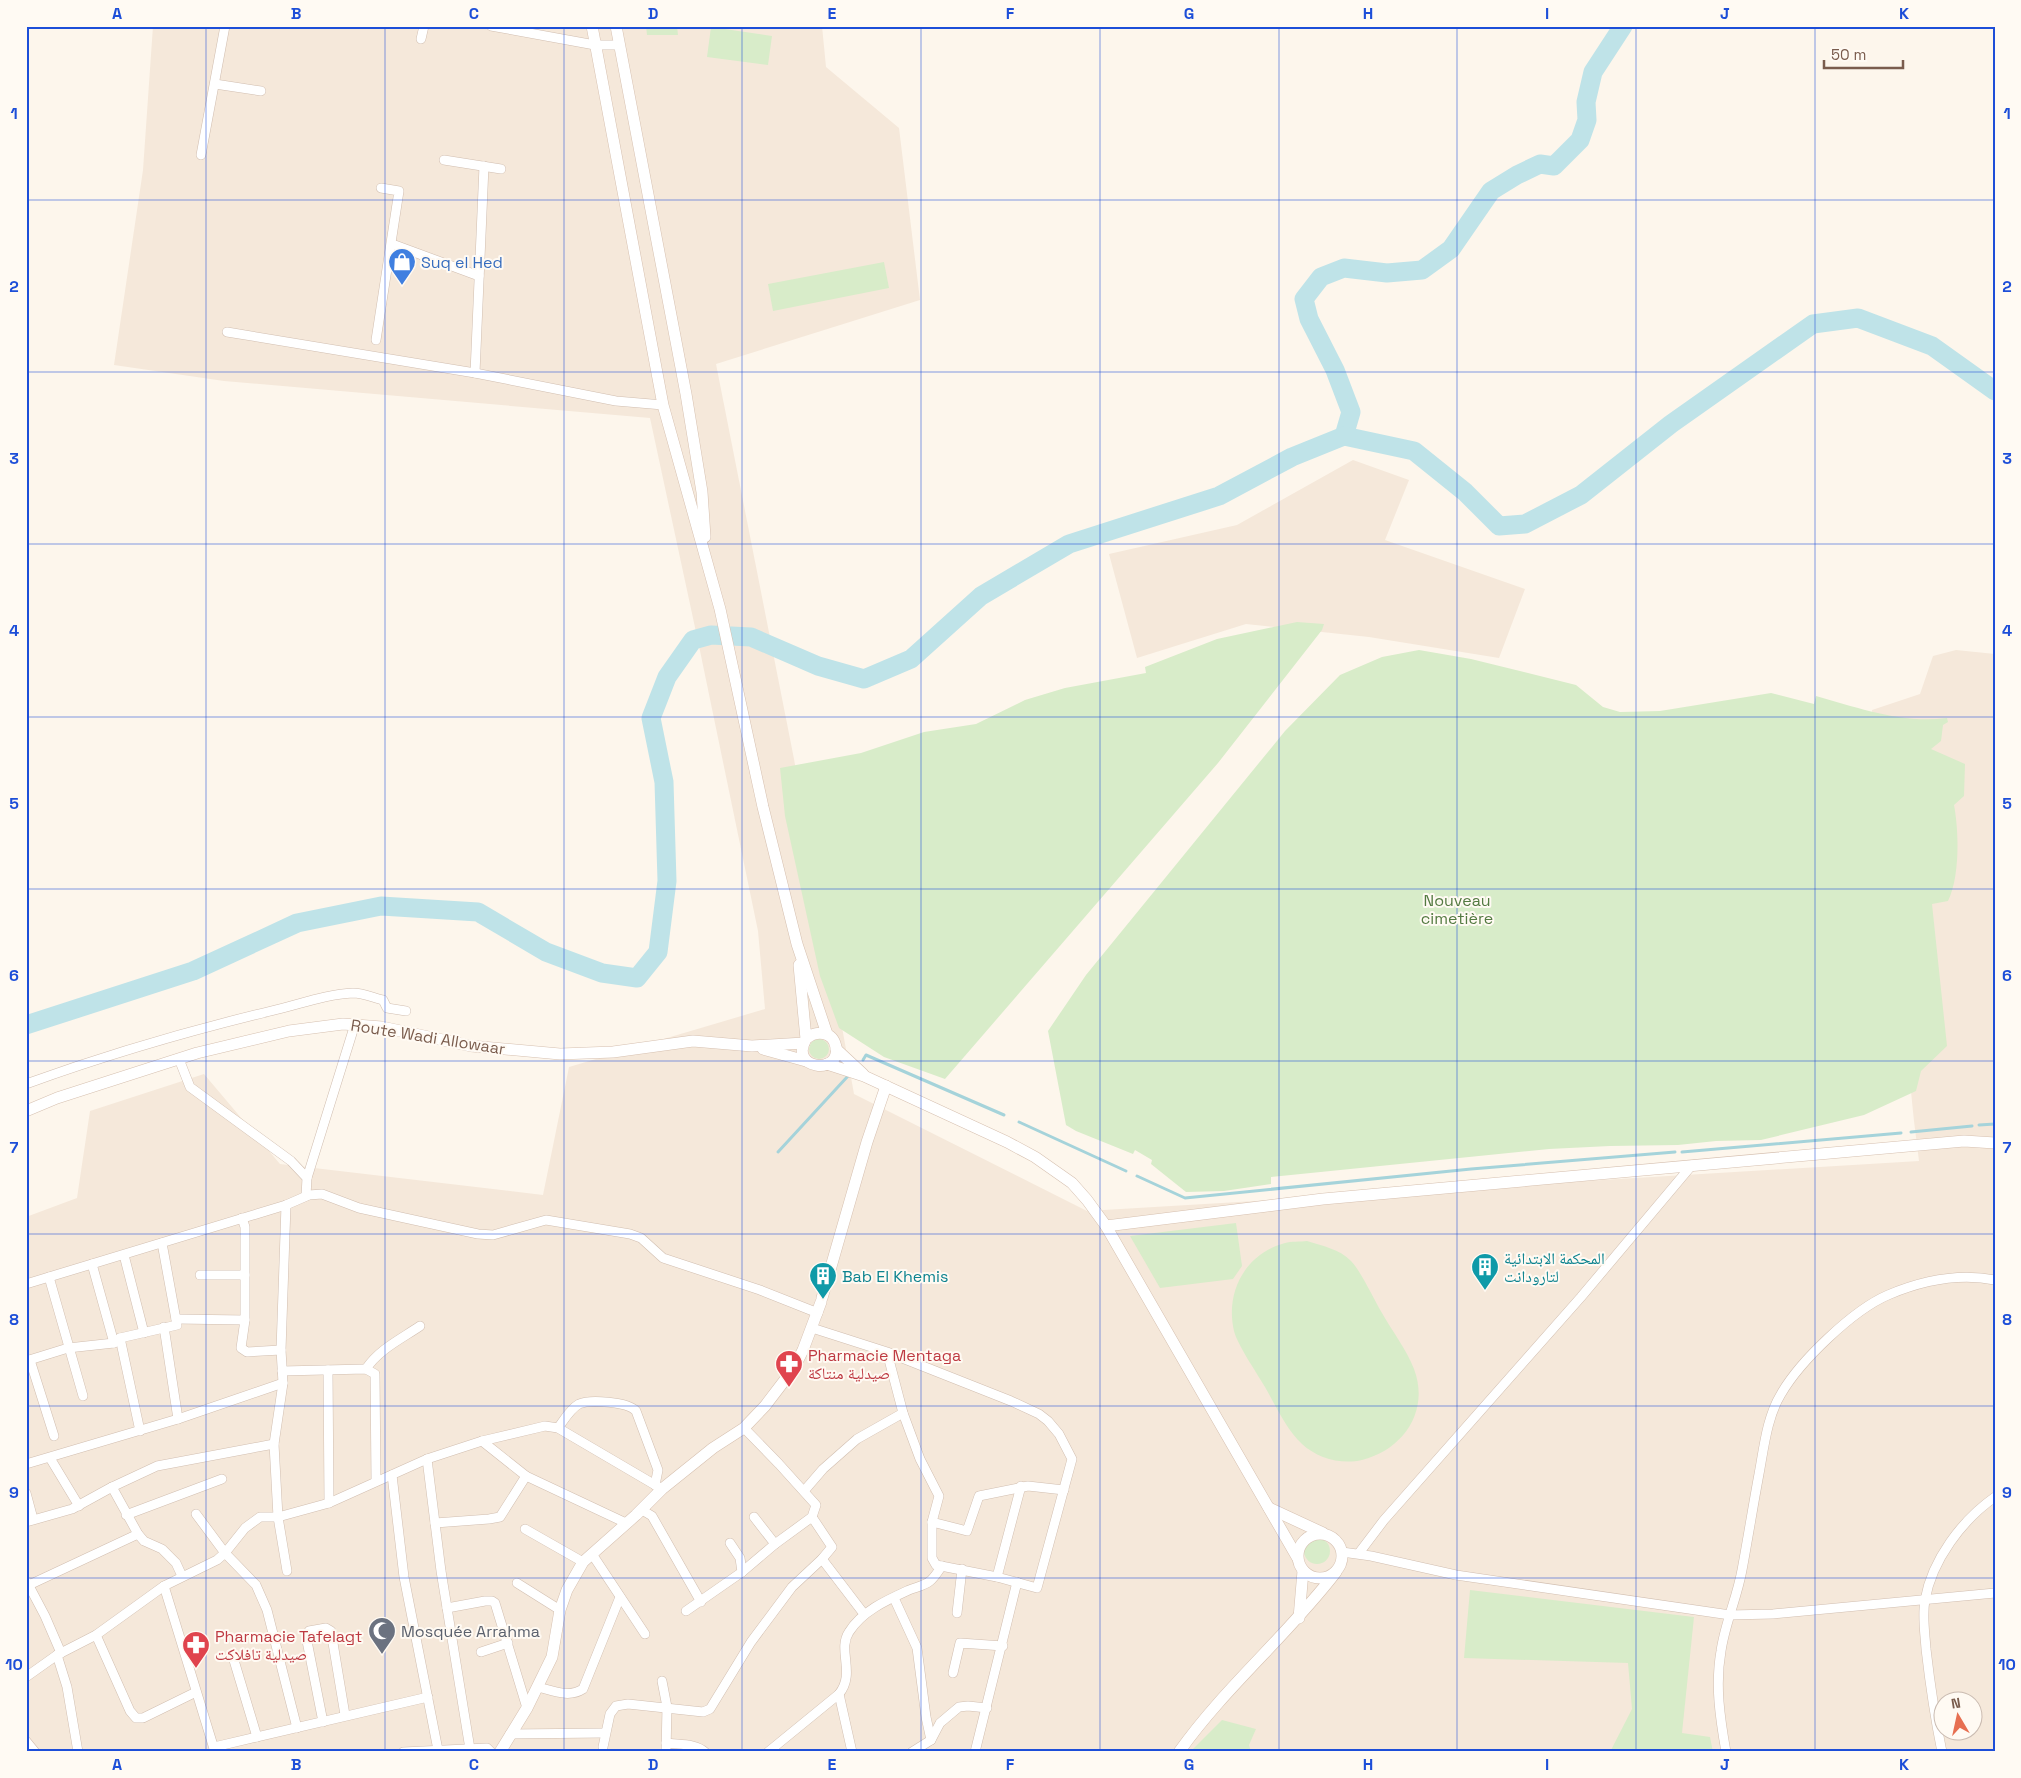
<svg xmlns="http://www.w3.org/2000/svg" width="2021" height="1778" font-family="'Space Grotesk','Noto Naskh Arabic',sans-serif">
<style>
.residential{fill:#f5e8da;fill-rule:evenodd}
.green{fill:#d8ecc9}
.lines{fill:none;stroke-linecap:round;stroke-linejoin:round}
.stream{stroke:#a5d3da;stroke-width:3}
.river{stroke:#bfe3e8;stroke-width:19}
.street-casing{stroke:#d1beb0;stroke-width:10}
.secondary-casing{stroke:#d6c0b0;stroke-width:12}
.street{stroke:#fff;stroke-width:9}
.secondary{stroke:#fff;stroke-width:11}
.grid{fill:none;stroke:#1d4ed8;stroke-width:1;stroke-opacity:0.55}
.labels{text-anchor:middle;dominant-baseline:central;stroke-width:4;stroke-linejoin:round;paint-order:stroke}
.shop-label{font-size:16px;fill:#366cbe;stroke:#fffaf3;text-anchor:start}
.park-label{font-size:16px;fill:#537a41;stroke:#fffaf3}
.street-label{font-size:16px;fill:#7a5c4d;stroke:#fffaf3}
.culture-label{font-size:16px;fill:#0d838f;stroke:#fffaf3;text-anchor:start}
.health-label{font-size:16px;fill:#be3a42;stroke:#fffaf3;text-anchor:start}
.worship-label{font-size:16px;fill:#5b616d;stroke:#fffaf3;text-anchor:start}
.neatline{fill:none;stroke:#1d4ed8;stroke-width:2}
.grid-label{font-size:16px;text-anchor:middle;font-weight:bold;fill:#1d4ed8}
</style>
<rect width="100%" height="100%" fill="#fdf6ec"/>
<!-- residential -->
<g class="residential">
<path d="M 153,26 L 822,26 L 826,67 L 899,128 L 920,300 L 716,364 L 794,759 L 854,1094 L 1087,1211 L 1919,1161 L 1914,1121 L 1872,710 L 1920,694 L 1933,656 L 1956,650 L 1995,654 L 1995,1752 L 26,1752 L 26,1217 L 77,1198 L 90,1111 L 204,1074 L 280,1164 L 543,1195 L 569,1067 L 765,1009 L 758,931 L 699,646 L 650,418 L 224,381 L 114,365 L 143,170 ZM 1944,1700 L 1974,1700 L 1974,1730 L 1944,1730 Z"/>
<path d="M 1353,460 L 1409,480 L 1385,540 L 1525,589 L 1499,658 L 1369,637 L 1246,624 L 1137,658 L 1109,554 L 1237,525 Z"/>
</g>
<!-- green -->
<g class="green">
<path d="M 646,26 L 677,26 L 678,35 L 647,35 Z"/>
<path d="M 711,27 L 772,36 L 768,65 L 707,57 Z"/>
<path d="M 884,262 L 889,288 L 773,311 L 768,284 Z"/>
<path d="M 1297,622 L 1324,624 L 1322,630 L 1218,763 L 945,1079 L 884,1057 L 839,1028 L 820,976 L 785,816 L 780,768 L 861,753 L 924,732 L 976,724 L 1025,700 L 1065,688 L 1146,673 L 1145,667 L 1217,639 Z"/>
<path d="M 1419,650 L 1471,659 L 1576,685 L 1603,707 L 1620,712 L 1660,711 L 1771,693 L 1814,704 L 1816,696 C 1859,708 1902,724 1947,718 L 1948,722 L 1943,725 L 1941,741 L 1931,749 L 1965,764 L 1964,796 L 1954,805 C 1959,831 1960,877 1948,901 L 1932,904 L 1947,1046 L 1921,1071 L 1916,1091 L 1864,1115 L 1761,1140 L 1716,1141 L 1678,1145 L 1610,1146 L 1549,1149 L 1271,1177 L 1271,1184 L 1224,1191 L 1186,1192 L 1151,1164 L 1152,1160 L 1135,1150 L 1133,1154 L 1076,1131 L 1066,1125 L 1048,1031 L 1086,975 L 1285,731 L 1340,675 L 1382,657 Z"/>
<circle cx="819" cy="1049" r="10"/>
<path d="M 1236,1223 L 1242,1266 L 1233,1279 L 1160,1288 L 1130,1236 Z"/>
<path d="M 1307,1241 C 1322,1246 1340,1249 1351,1261 C 1361,1271 1374,1300 1382,1313 C 1392,1331 1407,1350 1414,1369 C 1430,1411 1403,1450 1362,1460 C 1341,1465 1317,1458 1302,1444 C 1286,1429 1276,1406 1265,1387 C 1257,1373 1238,1346 1234,1331 C 1225,1292 1245,1254 1285,1243 C 1291,1241 1300,1242 1307,1241 Z"/>
<circle cx="1317" cy="1551" r="13"/>
<path d="M 1470,1590 L 1694,1617 L 1682,1733 L 1710,1737 L 1713,1752 L 1610,1752 L 1632,1709 L 1628,1663 L 1464,1658 Z"/>
<path d="M 1222,1720 L 1256,1729 L 1249,1745 L 1251,1752 L 1190,1752 Z"/>
</g>
<g class="lines">
<!-- stream -->
<g class="stream">
<path d="M 863,1060 L 866,1055 L 1004,1115"/>
<path d="M 1019,1122 L 1126,1171"/>
<path d="M 1979,1125 L 1995,1124"/>
<path d="M 1911,1132 L 1972,1126"/>
<path d="M 778,1152 L 848,1076"/>
<path d="M 1682,1152 L 1901,1133"/>
<path d="M 1137,1176 L 1185,1198 L 1471,1169 L 1675,1152"/>
</g>
<!-- river -->
<g class="river">
<path d="M 1344,436 L 1351,412 L 1335,370 L 1309,319 L 1304,299 L 1321,277 L 1344,268 L 1387,273 L 1422,270 L 1451,249 L 1491,191 L 1517,175 L 1540,164 L 1554,166 L 1580,140 L 1587,120 L 1586,102 L 1593,72 L 1623,26"/>
<path d="M 26,1025 L 193,971 L 297,923 L 381,906 L 478,912 L 546,952 L 602,973 L 637,978 L 658,952 L 667,881 L 664,782 L 651,718 L 667,677 L 693,640 L 711,635 L 751,637 L 818,666 L 864,679 L 911,659 L 981,596 L 1069,544 L 1219,496 L 1292,457 L 1344,436 L 1414,451 L 1465,492 L 1499,526 L 1525,524 L 1581,495 L 1671,424 L 1813,324 L 1858,318 L 1932,346 L 1995,391"/>
</g>
<defs>
<g id="street">
<path d="M 491,26 L 595,45 L 620,45"/>
<path d="M 421,39 L 424,26"/>
<path d="M 215,84 L 261,91"/>
<path d="M 201,155 L 225,26"/>
<path d="M 444,160 L 501,169"/>
<path d="M 392,244 L 479,276"/>
<path d="M 227,332 L 475,373 L 616,401 L 663,405"/>
<path d="M 376,340 L 399,191 L 381,188"/>
<path d="M 475,373 L 484,166"/>
<path d="M 179,1059 L 190,1087 L 291,1161 L 307,1178 L 306,1196"/>
<path d="M 26,1084 C 106,1055 188,1031 271,1011 C 298,1005 326,994 353,993 C 363,993 374,998 383,1000 L 387,1008 L 406,1011"/>
<path d="M 307,1178 L 355,1024"/>
<path d="M 286,1205 L 281,1350 L 283,1383 L 274,1444 L 278,1517 L 287,1571"/>
<path d="M 242,1218 L 245,1227 L 245,1320 L 241,1348 L 247,1352 L 281,1350"/>
<path d="M 124,1255 L 144,1333"/>
<path d="M 92,1264 L 114,1343"/>
<path d="M 200,1275 L 245,1275"/>
<path d="M 49,1277 L 83,1396"/>
<path d="M 26,1284 L 286,1205 L 309,1195 L 322,1194 L 359,1208 L 478,1234 L 493,1235 L 546,1220 L 630,1234 L 641,1238 L 663,1258 L 760,1290 L 818,1313"/>
<path d="M 176,1319 L 245,1320"/>
<path d="M 164,1327 L 178,1419"/>
<path d="M 812,1328 L 887,1352 L 903,1413 L 920,1459 L 939,1496 L 932,1522 L 932,1558 L 936,1565 L 997,1577 L 1037,1588 L 1072,1459 L 1059,1434 L 1048,1421 L 1039,1414 L 1011,1401 L 887,1352"/>
<path d="M 120,1338 L 140,1431"/>
<path d="M 30,1360 L 54,1436"/>
<path d="M 26,1361 L 68,1348 L 114,1343 L 120,1338 L 177,1325 L 162,1243"/>
<path d="M 366,1369 C 378,1350 401,1339 420,1326"/>
<path d="M 328,1370 L 329,1503"/>
<path d="M 282,1371 L 366,1369 L 375,1374 L 376,1481"/>
<path d="M 558,1428 C 564,1420 570,1409 579,1404 C 590,1399 628,1402 636,1411 L 658,1470 L 655,1485"/>
<path d="M 482,1441 L 526,1476 L 626,1523"/>
<path d="M 50,1458 L 79,1506"/>
<path d="M 427,1459 L 441,1571 L 470,1749"/>
<path d="M 26,1464 L 178,1419 L 283,1383"/>
<path d="M 392,1475 L 404,1577 L 438,1750"/>
<path d="M 112,1487 L 138,1534 L 144,1541 L 162,1549 L 176,1563 L 182,1576"/>
<path d="M 804,1491 L 823,1469 L 857,1439 L 903,1413"/>
<path d="M 26,1493 L 33,1519"/>
<path d="M 642,1510 L 652,1516 L 701,1602"/>
<path d="M 196,1514 L 225,1553 L 256,1585 L 267,1610 L 297,1728"/>
<path d="M 126,1515 L 222,1479"/>
<path d="M 754,1517 L 775,1544"/>
<path d="M 26,1522 L 72,1509 L 112,1487 L 157,1466 L 274,1444"/>
<path d="M 932,1522 L 967,1531 L 979,1496 L 1028,1486 L 1064,1490"/>
<path d="M 435,1523 L 489,1519 L 500,1517 L 526,1476"/>
<path d="M 525,1529 L 583,1562"/>
<path d="M 730,1543 L 740,1558 L 742,1572"/>
<path d="M 1342,1552 L 1371,1556 L 1456,1575 L 1730,1615 L 1773,1614 L 1995,1593"/>
<path d="M 1359,1553 L 1384,1520 L 1581,1297 L 1692,1165"/>
<path d="M 592,1554 L 645,1634"/>
<path d="M 822,1559 L 864,1614"/>
<path d="M 997,1577 L 1021,1486"/>
<path d="M 27,1582 L 45,1616 L 61,1653"/>
<path d="M 517,1583 L 560,1610"/>
<path d="M 29,1585 L 138,1534"/>
<path d="M 164,1586 L 215,1752"/>
<path d="M 894,1598 L 917,1648 L 926,1717 L 931,1740"/>
<path d="M 447,1608 L 485,1601 L 492,1601 L 495,1603 L 527,1708"/>
<path d="M 686,1611 L 742,1572 L 775,1544 L 812,1517 L 816,1505 L 779,1464 L 744,1428"/>
<path d="M 957,1613 L 962,1569"/>
<path d="M 96,1635 L 130,1711 L 136,1718 L 143,1718 L 196,1692"/>
<path d="M 481,1652 L 508,1643"/>
<path d="M 57,1655 L 67,1687 L 78,1752"/>
<path d="M 233,1657 L 257,1737"/>
<path d="M 953,1673 L 960,1643 L 1003,1646"/>
<path d="M 26,1677 L 57,1655 L 96,1635 L 164,1586 L 217,1560 L 225,1553 L 245,1528 L 260,1517 L 278,1517 L 329,1503 L 427,1459 L 482,1441 L 545,1426 L 558,1428 L 662,1489"/>
<path d="M 662,1681 L 667,1707 L 666,1752"/>
<path d="M 538,1687 C 554,1691 569,1698 583,1689 L 620,1597"/>
<path d="M 839,1694 L 852,1752"/>
<path d="M 323,1722 L 306,1636 L 309,1631 L 326,1628 L 331,1631 L 345,1715"/>
<path d="M 510,1734 L 605,1733"/>
<path d="M 26,1741 L 35,1752"/>
<path d="M 666,1743 C 679,1745 695,1743 705,1752"/>
<path d="M 214,1747 L 428,1697"/>
<path d="M 603,1747 L 610,1714 L 616,1706 L 628,1704 L 703,1712 L 710,1709 L 751,1642 L 792,1587 L 822,1559 L 832,1547 L 812,1517"/>
<path d="M 403,1752 L 487,1748 L 491,1752"/>
<path d="M 768,1752 L 839,1694 C 856,1673 837,1650 849,1632 C 862,1611 887,1600 909,1590 C 916,1587 924,1586 930,1581 C 935,1577 938,1571 942,1566"/>
<path d="M 912,1752 L 931,1740 L 940,1723 L 959,1707 L 968,1706 L 987,1708"/>
<path d="M 975,1752 L 1017,1582"/>
<path d="M 1726,1752 C 1720,1718 1715,1685 1721,1651 C 1725,1623 1737,1598 1742,1570 C 1748,1538 1753,1506 1759,1474 C 1764,1447 1767,1417 1781,1394 C 1800,1361 1853,1310 1888,1295 C 1921,1281 1959,1273 1995,1280"/>
<path d="M 1942,1752 C 1935,1718 1930,1684 1926,1649 C 1925,1633 1922,1616 1925,1600 C 1932,1560 1962,1520 1995,1497"/>
</g>
<g id="secondary">
<path d="M 592,26 L 663,405 L 720,609 L 763,807 L 797,944 L 827,1034"/>
<path d="M 616,26 L 686,394 L 702,492 L 705,537"/>
<path d="M 799,965 L 806,1039 C 788,1069 841,1076 836,1047 C 833,1031 816,1030 806,1039"/>
<path d="M 763,1049 L 806,1061"/>
<path d="M 836,1049 L 863,1074"/>
<path d="M 827,1064 L 864,1076 L 1007,1142 L 1035,1157 L 1072,1183 L 1087,1200 L 1106,1226 L 1297,1557"/>
<path d="M 26,1111 L 57,1098 L 197,1053 L 289,1031 L 343,1024 L 382,1027 L 471,1046 L 560,1054 L 613,1052 L 693,1041 L 752,1046 L 804,1043"/>
<path d="M 1106,1226 L 1323,1199 L 1964,1141 L 1995,1143"/>
<path d="M 822,1298 L 867,1142 L 886,1086"/>
<path d="M 1269,1508 L 1323,1533"/>
<circle cx="1320" cy="1556" r="22"/>
<path d="M 1299,1618 L 1303,1571"/>
<path d="M 500,1752 L 527,1708 L 552,1657 L 560,1610 L 567,1590 L 583,1562 L 636,1515 L 662,1489 L 713,1448 L 744,1428 L 765,1406 L 794,1368 L 803,1350 L 821,1302"/>
<path d="M 1179,1752 C 1225,1687 1288,1635 1336,1572"/>
</g>
</defs>
<!-- street casing -->
<use href="#street" class="street-casing"/>
<!-- secondary casing -->
<use href="#secondary" class="secondary-casing"/>
<!-- street -->
<use href="#street" class="street"/>
<!-- secondary -->
<use href="#secondary" class="secondary"/>
</g>
<!-- grid -->
<path class="grid" d="M 206,26 L 206,1752M 385,26 L 385,1752M 564,26 L 564,1752M 742,26 L 742,1752M 921,26 L 921,1752M 1100,26 L 1100,1752M 1279,26 L 1279,1752M 1457,26 L 1457,1752M 1636,26 L 1636,1752M 1815,26 L 1815,1752M 26,200 L 1995,200M 26,372 L 1995,372M 26,544 L 1995,544M 26,717 L 1995,717M 26,889 L 1995,889M 26,1061 L 1995,1061M 26,1234 L 1995,1234M 26,1406 L 1995,1406M 26,1578 L 1995,1578"/>
<!-- icons -->
<defs>
<symbol id="shop-pin" viewBox="-11 -11 22 30"><path d="M0 17L-7.5 6A9.5 9.5 0 1 1 7.5 6Z" fill="#3f7fe0" stroke="#fffaf3"/><path d="M-5-2.5h2.3a2.7 3.5 0 0 1 5.4 0H5L5.5 6h-11ZM-1.5-2.5h3a1.5 2.3 0 0 0-3 0Z" fill="#fff"/></symbol>
<symbol id="building-pin" viewBox="-11 -11 22 30"><path d="M0 17L-7.5 6A9.5 9.5 0 1 1 7.5 6Z" fill="#0f9aa8" stroke="#fffaf3"/><path d="M-4-6H4V6H1V3H-1V6H-4ZM-2.5-4.3h1.7v1.8h-1.7ZM.8-4.3h1.7v1.8H.8ZM-2.5-1h1.7V.8h-1.7ZM.8-1h1.7V.8H.8Z" fill="#fff"/></symbol>
<symbol id="pharmacy-pin" viewBox="-11 -11 22 30"><path d="M0 17L-7.5 6A9.5 9.5 0 1 1 7.5 6Z" fill="#e0444e" stroke="#fffaf3"/><path d="M-2-6h4v4h4v4h-4v4h-4v-4h-4v-4h4Z" fill="#fff"/></symbol>
<symbol id="mosque-pin" viewBox="-11 -11 22 30"><path d="M0 17L-7.5 6A9.5 9.5 0 1 1 7.5 6Z" fill="#6b7280" stroke="#fffaf3"/><path d="M3.5-4.9A6 6 0 1 0 3.5 4.9A5 5 0 1 1 3.5-4.9Z" fill="#fff"/></symbol>
</defs>
<g fill-rule="evenodd">
<use href="#shop-pin" x="386" y="246" width="32" height="43"/>
<use href="#building-pin" x="1469" y="1251" width="32" height="43"/>
<use href="#building-pin" x="807" y="1260" width="32" height="43"/>
<use href="#pharmacy-pin" x="773" y="1348" width="32" height="43"/>
<use href="#mosque-pin" x="366" y="1615" width="32" height="43"/>
<use href="#pharmacy-pin" x="180" y="1629" width="32" height="43"/>
</g>
<g class="labels">
<!-- shop labels -->
<g class="shop-label">
<text x="421" y="262">Suq el Hed</text>
</g>
<!-- park labels -->
<g class="park-label">
<text x="1457" y="900">Nouveau<tspan x="1457" dy="18">cimetière</tspan></text>
</g>
<!-- street labels -->
<g class="street-label">
<text transform="translate(428 1037) rotate(9)">Route Wadi Allowaar</text>
</g>
<!-- culture labels -->
<g class="culture-label">
<text x="1504" y="1258">المحكمة الابتدائية<tspan x="1504" dy="18">لتارودانت</tspan></text>
<text x="842" y="1276">Bab El Khemis</text>
</g>
<!-- health labels -->
<g class="health-label">
<text x="808" y="1355">Pharmacie Mentaga<tspan x="808" dy="18">صيدلية منتاكة</tspan></text>
<text x="215" y="1636">Pharmacie Tafelagt<tspan x="215" dy="18">صيدلية تافلاكت</tspan></text>
</g>
<!-- worship labels -->
<g class="worship-label">
<text x="401" y="1631">Mosquée Arrahma</text>
</g>
</g>
<!-- border -->
<rect width="2021" height="1778" fill="none" stroke="#fffaf3" stroke-width="55"/>
<!-- north arrow -->
<g transform="translate(1958 1716) rotate(351)"><circle r="24" fill="#fffaf3" stroke="#cabbb1"/>
<path d="M0-4L9 19L0 12L-9 19Z" fill="#e76f51"/>
<text y="-8" font-size="14" font-weight="bold" text-anchor="middle" fill="#7a5c4d">N</text>
</g>
<!-- scale -->
<path d="M1824 60v8h79v-8" fill="none" stroke="#7a5c4d" stroke-width="2.5"/>
<text x="1831" y="60" font-size="15" fill="#7a5c4d" stroke="#fffaf3" stroke-width="4" paint-order="stroke">50 m</text>
<rect x="28" y="28" width="1966" height="1722" class="neatline"/>
<g class="grid-label">
<text x="117" y="19">A</text>
<text x="296" y="19">B</text>
<text x="474" y="19">C</text>
<text x="653" y="19">D</text>
<text x="832" y="19">E</text>
<text x="1010" y="19">F</text>
<text x="1189" y="19">G</text>
<text x="1368" y="19">H</text>
<text x="1547" y="19">I</text>
<text x="1725" y="19">J</text>
<text x="1904" y="19">K</text>
<text x="14" y="119">1</text>
<text x="2007" y="119">1</text>
<text x="14" y="292">2</text>
<text x="2007" y="292">2</text>
<text x="14" y="464">3</text>
<text x="2007" y="464">3</text>
<text x="14" y="636">4</text>
<text x="2007" y="636">4</text>
<text x="14" y="809">5</text>
<text x="2007" y="809">5</text>
<text x="14" y="981">6</text>
<text x="2007" y="981">6</text>
<text x="14" y="1153">7</text>
<text x="2007" y="1153">7</text>
<text x="14" y="1325">8</text>
<text x="2007" y="1325">8</text>
<text x="14" y="1498">9</text>
<text x="2007" y="1498">9</text>
<text x="14" y="1670">10</text>
<text x="2007" y="1670">10</text>
<text x="117" y="1770">A</text>
<text x="296" y="1770">B</text>
<text x="474" y="1770">C</text>
<text x="653" y="1770">D</text>
<text x="832" y="1770">E</text>
<text x="1010" y="1770">F</text>
<text x="1189" y="1770">G</text>
<text x="1368" y="1770">H</text>
<text x="1547" y="1770">I</text>
<text x="1725" y="1770">J</text>
<text x="1904" y="1770">K</text>
</g>
</svg>
